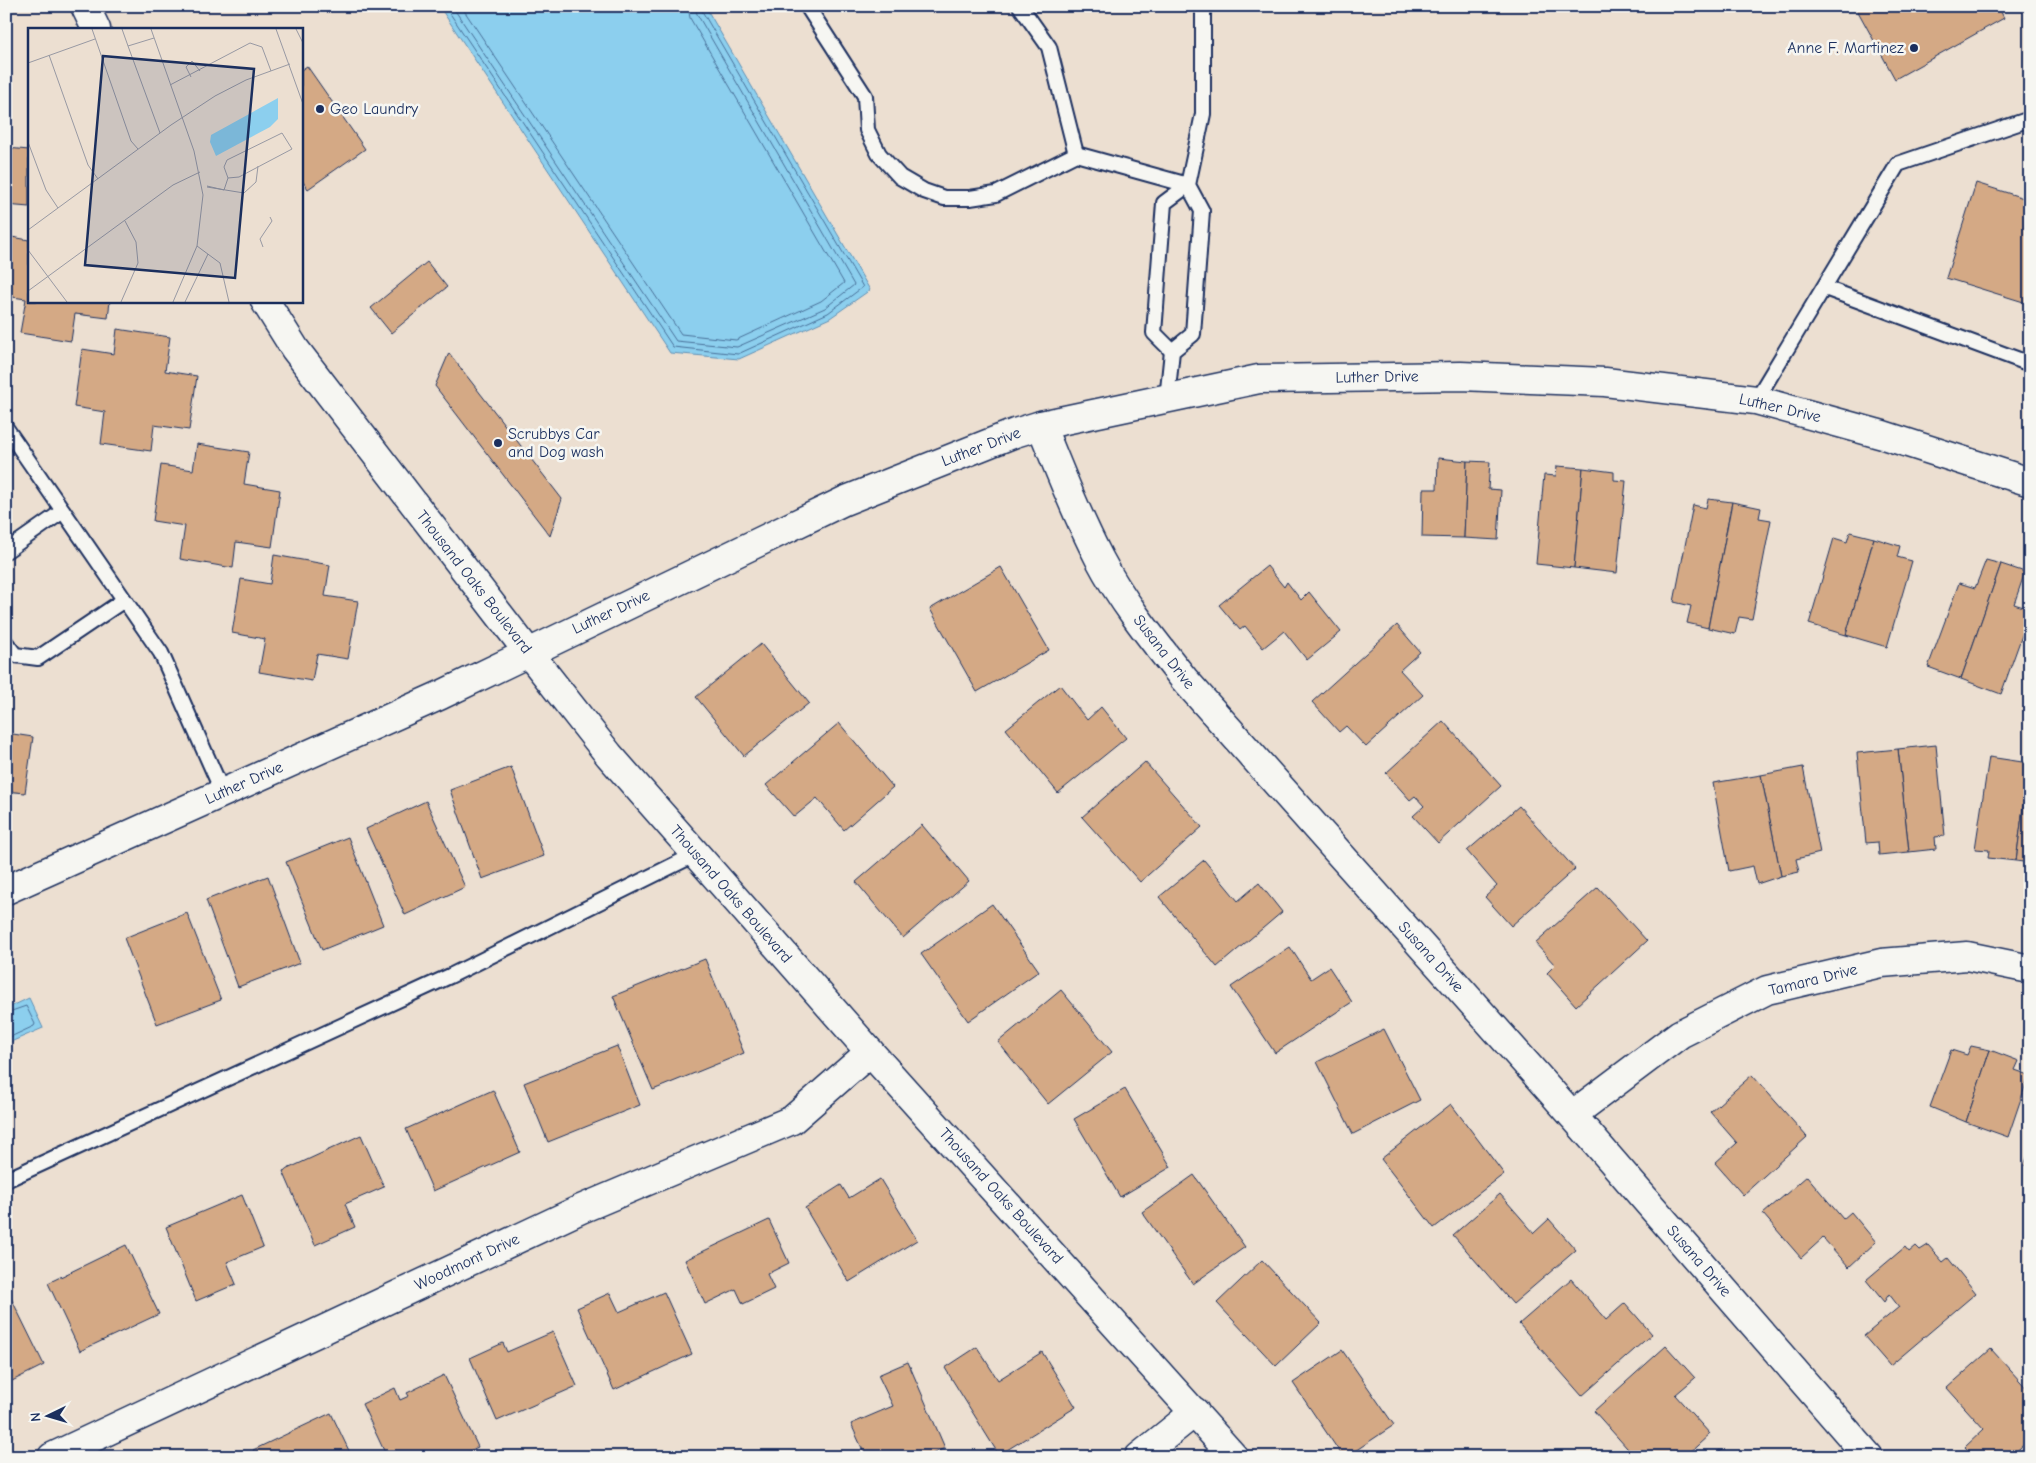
<svg xmlns="http://www.w3.org/2000/svg" width="2036" height="1463" font-family="'Comic Neue',sans-serif">
<style>
.water{fill:#8ccfee;stroke:#5f8fb4}
.lines{fill:none;stroke-linecap:round;stroke-linejoin:round}
.shore{stroke:#486f98;stroke-width:1}
.building{fill:#d4a985;stroke:#1b2f5e}
.lane-casing{stroke:#1b2f5e;stroke-width:18}
.street-casing{stroke:#1b2f5e;stroke-width:31}
.lane{stroke:#f6f6f2;stroke-width:14}
.street{stroke:#f6f6f2;stroke-width:28}
.poi-dot{fill:#1b2f5e;stroke:#f6f6f2;stroke-width:2}
.labels{text-anchor:middle;dominant-baseline:central;stroke-width:5;stroke-linejoin:round;paint-order:stroke}
.poi-label{font-size:16px;fill:#1b2f5e;stroke:#f6f6f2;text-anchor:start}
.street-label{font-size:16px;fill:#1b2f5e;stroke:#f6f6f2}
.inset-road{fill:none;stroke:#9899a3;stroke-width:1}
.view{fill:#1b2f5e;fill-opacity:0.15;stroke:#1b2f5e;stroke-width:2.5}
.inset-edge{fill:none;stroke:#1b2f5e;stroke-width:2.5}
</style>
<rect width="100%" height="100%" fill="#ecdfd1"/>
<filter id="ink" filterUnits="userSpaceOnUse"><feTurbulence type="fractalNoise" baseFrequency=".02" numOctaves="2"/><feDisplacementMap in="SourceGraphic" scale="10" xChannelSelector="R" yChannelSelector="G"/><feConvolveMatrix kernelMatrix="1 2 1 2 8 2 1 2 1" color-interpolation-filters="sRGB"/></filter>
<g filter="url(#ink)">
<!-- water -->
<g class="water">
<path d="M 439,6 L 705,6 L 870,290 L 830,318 L 739,359 L 670,353 Z"/>
<path d="M 29,998 L 43,1028 L 6,1044 L 6,1009 Z"/>
</g>
<g class="lines">
<!-- shore -->
<g class="shore">
<path d="M 445,6 L 673,347 L 738,354 L 828,313 L 863,287 L 702,11 L 702,6"/>
<path d="M 452,6 L 676,341 L 737,347 L 825,308 L 854,285 L 697,14 L 695,6"/>
<path d="M 461,6 L 681,334 L 736,340 L 821,301 L 844,283 L 690,18 L 688,6"/>
<path d="M 6,1013 L 26,1006 L 35,1024 L 34,1026 L 6,1039"/>
</g>
</g>
<!-- building -->
<g class="building">
<path d="M 1855,6 L 1998,6 L 2004,18 L 1895,79 Z"/>
<path d="M 307,66 L 365,149 L 308,189 L 301,179 L 301,70 Z"/>
<path d="M 6,113 L 10,113 L 7,148 L 29,150 L 29,207 L 6,205 Z"/>
<path d="M 1976,183 L 2030,200 L 2030,304 L 1946,278 Z"/>
<path d="M 6,236 L 29,240 L 29,301 L 110,301 L 108,318 L 75,314 L 71,341 L 20,333 L 26,299 L 6,296 Z"/>
<path d="M 427,262 L 447,287 L 391,333 L 371,308 Z"/>
<path d="M 117,329 L 170,337 L 165,371 L 197,376 L 189,430 L 154,425 L 151,451 L 101,444 L 105,412 L 74,407 L 82,349 L 114,354 Z"/>
<path d="M 449,353 L 562,499 L 550,536 L 435,386 Z"/>
<path d="M 197,444 L 249,452 L 244,484 L 280,490 L 272,547 L 236,542 L 233,568 L 180,559 L 185,526 L 153,521 L 161,465 L 193,470 Z"/>
<path d="M 1438,458 L 1467,461 L 1464,538 L 1422,537 L 1423,489 L 1437,489 Z"/>
<path d="M 1467,461 L 1490,462 L 1488,489 L 1501,490 L 1498,540 L 1464,538 Z"/>
<path d="M 1557,466 L 1583,468 L 1574,568 L 1536,564 L 1544,475 L 1556,476 Z"/>
<path d="M 1583,468 L 1614,472 L 1614,480 L 1626,481 L 1617,573 L 1574,568 Z"/>
<path d="M 1708,499 L 1732,502 L 1708,628 L 1687,623 L 1691,606 L 1674,602 L 1693,505 L 1706,508 Z"/>
<path d="M 1732,502 L 1761,508 L 1759,518 L 1771,520 L 1752,619 L 1739,617 L 1735,634 L 1708,628 Z"/>
<path d="M 1850,532 L 1874,538 L 1846,635 L 1809,624 L 1834,538 L 1847,542 Z"/>
<path d="M 1874,538 L 1900,546 L 1897,557 L 1912,561 L 1887,647 L 1846,635 Z"/>
<path d="M 274,555 L 330,565 L 325,596 L 358,601 L 348,659 L 317,654 L 312,681 L 259,672 L 265,639 L 232,633 L 241,579 L 270,584 Z"/>
<path d="M 1986,560 L 2001,564 L 1961,679 L 1928,667 L 1959,583 L 1975,588 Z"/>
<path d="M 2001,564 L 2025,572 L 2014,604 L 2030,609 L 2030,613 L 2001,694 L 1961,679 Z"/>
<path d="M 1267,566 L 1284,587 L 1287,582 L 1301,600 L 1309,592 L 1341,632 L 1307,660 L 1284,631 L 1263,648 L 1245,626 L 1240,630 L 1219,605 Z"/>
<path d="M 1001,567 L 1049,650 L 977,692 L 930,609 Z"/>
<path d="M 1397,625 L 1420,652 L 1400,670 L 1423,695 L 1366,747 L 1346,726 L 1339,732 L 1312,702 Z"/>
<path d="M 761,644 L 809,703 L 744,756 L 696,697 Z"/>
<path d="M 1060,685 L 1087,720 L 1101,707 L 1126,738 L 1058,793 L 1006,729 Z"/>
<path d="M 1443,721 L 1501,786 L 1438,843 L 1413,816 L 1424,806 L 1415,796 L 1410,800 L 1386,773 Z"/>
<path d="M 839,723 L 893,787 L 844,830 L 817,798 L 794,817 L 766,785 Z"/>
<path d="M 6,733 L 33,737 L 25,793 L 6,791 Z"/>
<path d="M 1936,745 L 1945,836 L 1935,837 L 1936,849 L 1909,852 L 1898,749 Z"/>
<path d="M 1898,749 L 1909,852 L 1879,855 L 1878,842 L 1866,843 L 1857,753 Z"/>
<path d="M 1989,757 L 2029,763 L 2016,861 L 1988,858 L 1989,850 L 1975,849 Z"/>
<path d="M 1145,762 L 1202,827 L 1140,882 L 1082,817 Z"/>
<path d="M 2029,763 L 2030,763 L 2030,863 L 2016,861 Z"/>
<path d="M 511,767 L 544,856 L 482,879 L 450,790 Z"/>
<path d="M 1803,767 L 1820,853 L 1796,859 L 1799,872 L 1781,876 L 1761,775 Z"/>
<path d="M 1761,775 L 1781,876 L 1757,884 L 1753,866 L 1729,871 L 1713,783 Z"/>
<path d="M 426,801 L 465,887 L 405,915 L 366,829 Z"/>
<path d="M 1519,806 L 1575,869 L 1511,926 L 1485,897 L 1497,886 L 1467,851 Z"/>
<path d="M 922,825 L 969,881 L 903,938 L 856,882 Z"/>
<path d="M 348,837 L 383,925 L 322,950 L 286,862 Z"/>
<path d="M 1204,860 L 1238,901 L 1259,883 L 1282,912 L 1217,967 L 1159,897 Z"/>
<path d="M 268,876 L 300,963 L 238,987 L 206,900 Z"/>
<path d="M 1598,887 L 1647,941 L 1576,1006 L 1547,973 L 1555,965 L 1535,943 Z"/>
<path d="M 992,904 L 1039,971 L 968,1021 L 921,954 Z"/>
<path d="M 187,913 L 221,1000 L 157,1024 L 124,938 Z"/>
<path d="M 1290,947 L 1311,979 L 1329,967 L 1352,1002 L 1275,1053 L 1231,987 Z"/>
<path d="M 705,959 L 744,1053 L 653,1090 L 613,996 Z"/>
<path d="M 1061,990 L 1112,1052 L 1048,1104 L 998,1042 Z"/>
<path d="M 1384,1029 L 1420,1100 L 1353,1134 L 1317,1062 Z"/>
<path d="M 617,1046 L 640,1105 L 548,1142 L 524,1083 Z"/>
<path d="M 1971,1046 L 1990,1050 L 1966,1122 L 1930,1107 L 1951,1050 L 1967,1055 Z"/>
<path d="M 1990,1050 L 2019,1061 L 2015,1070 L 2029,1075 L 2008,1137 L 1966,1122 Z"/>
<path d="M 1752,1075 L 1807,1137 L 1743,1195 L 1715,1163 L 1737,1143 L 1710,1112 Z"/>
<path d="M 1125,1089 L 1171,1167 L 1120,1197 L 1074,1119 Z"/>
<path d="M 493,1090 L 520,1152 L 433,1191 L 406,1129 Z"/>
<path d="M 1451,1104 L 1504,1174 L 1434,1228 L 1381,1159 Z"/>
<path d="M 361,1135 L 384,1187 L 345,1204 L 355,1227 L 315,1245 L 283,1171 Z"/>
<path d="M 2030,1150 L 2030,1168 L 2024,1165 Z"/>
<path d="M 1194,1175 L 1245,1247 L 1193,1284 L 1142,1212 Z"/>
<path d="M 1807,1176 L 1843,1219 L 1851,1212 L 1876,1242 L 1849,1267 L 1823,1238 L 1801,1258 L 1763,1214 Z"/>
<path d="M 880,1179 L 917,1240 L 849,1282 L 805,1208 L 841,1185 L 849,1198 Z"/>
<path d="M 1500,1194 L 1534,1233 L 1549,1219 L 1576,1250 L 1513,1304 L 1453,1235 Z"/>
<path d="M 242,1195 L 263,1247 L 227,1262 L 236,1284 L 196,1301 L 166,1227 Z"/>
<path d="M 769,1220 L 789,1263 L 767,1274 L 774,1289 L 743,1304 L 736,1289 L 705,1304 L 685,1260 Z"/>
<path d="M 126,1245 L 159,1314 L 80,1351 L 48,1283 Z"/>
<path d="M 1928,1245 L 1943,1262 L 1948,1258 L 1976,1293 L 1890,1366 L 1864,1336 L 1899,1307 L 1889,1294 L 1884,1302 L 1866,1280 L 1905,1247 L 1909,1252 L 1916,1246 L 1920,1250 Z"/>
<path d="M 1262,1260 L 1321,1323 L 1276,1366 L 1217,1303 Z"/>
<path d="M 1571,1279 L 1606,1320 L 1625,1303 L 1652,1334 L 1582,1396 L 1519,1324 Z"/>
<path d="M 664,1292 L 692,1354 L 614,1390 L 577,1308 L 610,1293 L 619,1312 Z"/>
<path d="M 10,1296 L 44,1365 L 6,1384 L 6,1298 Z"/>
<path d="M 553,1332 L 577,1386 L 497,1421 L 470,1358 L 503,1343 L 507,1352 Z"/>
<path d="M 1666,1346 L 1695,1378 L 1675,1395 L 1710,1434 L 1685,1457 L 1635,1457 L 1594,1411 Z"/>
<path d="M 977,1347 L 998,1380 L 1042,1352 L 1076,1407 L 999,1455 L 945,1368 Z"/>
<path d="M 1991,1349 L 2030,1392 L 2030,1439 L 2010,1457 L 1974,1457 L 1965,1447 L 1984,1429 L 1947,1388 Z"/>
<path d="M 1342,1350 L 1394,1425 L 1346,1457 L 1343,1457 L 1293,1383 Z"/>
<path d="M 908,1362 L 945,1448 L 925,1457 L 866,1457 L 851,1424 L 893,1406 L 878,1375 Z"/>
<path d="M 444,1375 L 478,1447 L 457,1457 L 387,1457 L 362,1404 L 395,1388 L 400,1400 L 409,1396 L 407,1393 Z"/>
<path d="M 331,1413 L 352,1457 L 256,1457 L 253,1450 Z"/>
<path d="M 1720,1450 L 1726,1457 L 1713,1457 Z"/>
</g>
<g class="lines">
<defs>
<g id="lane">
<path d="M 807,6 L 865,96 L 867,130 L 879,154 L 900,177 L 924,191 L 944,198 L 970,198 L 996,194 L 1076,154 L 1188,185"/>
<path d="M 1020,6 L 1049,47 L 1076,154"/>
<path d="M 1825,288 L 2030,364"/>
<path d="M 1172,351 L 1154,333 L 1164,203 L 1188,185"/>
<path d="M 1167,399 L 1172,351 L 1193,334 L 1202,211 L 1188,185 L 1203,114 L 1203,6"/>
<path d="M 1756,400 L 1898,164 L 2030,119"/>
<path d="M 6,428 L 161,653 L 223,793"/>
<path d="M 6,551 L 63,511"/>
<path d="M 6,643 L 15,655 L 38,658 L 124,600"/>
<path d="M 6,1180 L 450,976 L 696,854"/>
</g>
<g id="street">
<path d="M 85,6 L 96,29"/>
<path d="M 265,301 L 295,349 L 528,652 L 609,755 L 870,1052 L 1234,1457"/>
<path d="M 1041,425 C 1059,470 1077,515 1099,558 C 1122,602 1153,640 1184,679 L 1572,1115 L 1869,1457"/>
<path d="M 6,890 L 441,695 L 844,501 L 1015,433 L 1041,425 L 1259,379 L 1461,376 L 1605,382 L 1756,400 L 1883,435 L 2030,482"/>
<path d="M 1572,1115 L 1680,1034 L 1767,990 L 1881,963 L 1967,956 L 2030,969"/>
<path d="M 52,1457 L 581,1209 L 792,1120 L 870,1052"/>
<path d="M 1139,1457 L 1195,1412"/>
</g>
</defs>
<!-- lane casing -->
<use href="#lane" class="lane-casing"/>
<!-- street casing -->
<use href="#street" class="street-casing"/>
<!-- lane -->
<use href="#lane" class="lane"/>
<!-- street -->
<use href="#street" class="street"/>
</g>
</g>
<!-- markers -->
<g class="poi-dot">
<circle cx="1914" cy="48" r="5"/>
<circle cx="320" cy="109" r="5"/>
<circle cx="498" cy="443" r="5"/>
</g>
<g class="labels">
<!-- poi labels -->
<g class="poi-label">
<text x="1904" y="48" text-anchor="end">Anne F. Martinez</text>
<text x="330" y="109">Geo Laundry</text>
<text x="508" y="434">Scrubbys Car<tspan x="508" dy="18">and Dog wash</tspan></text>
</g>
<!-- street labels -->
<g class="street-label">
<text transform="translate(1377 377) rotate(-1)">Luther Drive</text>
<text transform="translate(1780 408) rotate(13)">Luther Drive</text>
<text transform="translate(981 447) rotate(-21)">Luther Drive</text>
<text transform="translate(474 582) rotate(52)">Thousand Oaks Boulevard</text>
<text transform="translate(611 612) rotate(-25)">Luther Drive</text>
<text transform="translate(1164 652) rotate(52)">Susana Drive</text>
<text transform="translate(244 783) rotate(-24)">Luther Drive</text>
<text transform="translate(731 894) rotate(49)">Thousand Oaks Boulevard</text>
<text transform="translate(1431 957) rotate(48)">Susana Drive</text>
<text transform="translate(1813 980) rotate(-14)">Tamara Drive</text>
<text transform="translate(1001 1196) rotate(48)">Thousand Oaks Boulevard</text>
<text transform="translate(1699 1261) rotate(49)">Susana Drive</text>
<text transform="translate(467 1262) rotate(-25)">Woodmont Drive</text>
</g>
</g>
<!-- overview -->
<g transform="translate(28 28)">
<rect width="275" height="275" fill="#ecdfd1"/>
<path d="M 250,70 L 250,91 L 242,99 L 188,128 L 182,114 L 183,107 Z" fill="#8ccfee"/>
<path class="inset-road" d="M 64,1 L 103,113 L 110,121M 94,1 L 100,18 L 126,10M 123,1 L 166,123 L 175,167 L 169,218 L 145,274M 248,1 L 275,76M 268,1 L 275,15M 100,18 L 132,105M 21,27 L 60,137 L 70,151M 0,35 L 67,11M 163,49 L 158,39 L 164,33 L 172,43M 142,57 L 222,15 L 234,19 L 243,43M 0,114 L 18,162 L 30,180M 179,158 L 196,162M 179,159 L 216,165 L 228,154 L 230,138M 196,162 L 200,150 L 196,139 L 199,132 L 254,105 L 264,121 L 211,149 L 200,150M 0,202 L 143,97 L 187,68 L 218,52 L 262,36M 169,218 L 192,235 L 201,274M 235,219 L 232,211 L 244,193 L 242,189M 0,222 L 39,274M 0,263 L 145,157 L 172,144M 93,274 L 110,235 L 108,214 L 97,193M 157,274 L 180,226"/>
<path class="view" d="M 75,28 L 226,41 L 207,250 L 57,237 Z"/>
<rect width="275" height="275" class="inset-edge"/>
</g>
<!-- margin -->
<rect width="2036" height="1463" fill="none" stroke="#f6f6f2" stroke-width="25"/>
<rect x="12" y="12" width="2011" height="1438" fill="none" stroke="#1b2f5e" stroke-width="2" filter="url(#ink)"/>
<!-- north arrow -->
<g transform="translate(48 1416) rotate(265)" stroke="#f6f6f2" stroke-width="4" paint-order="stroke">
<path d="M0-4L9 19L0 12L-9 19Z" fill="#1b2f5e"/>
<text y="-8" font-size="14" font-weight="bold" text-anchor="middle" fill="#1b2f5e">N</text>
</g>
</svg>
